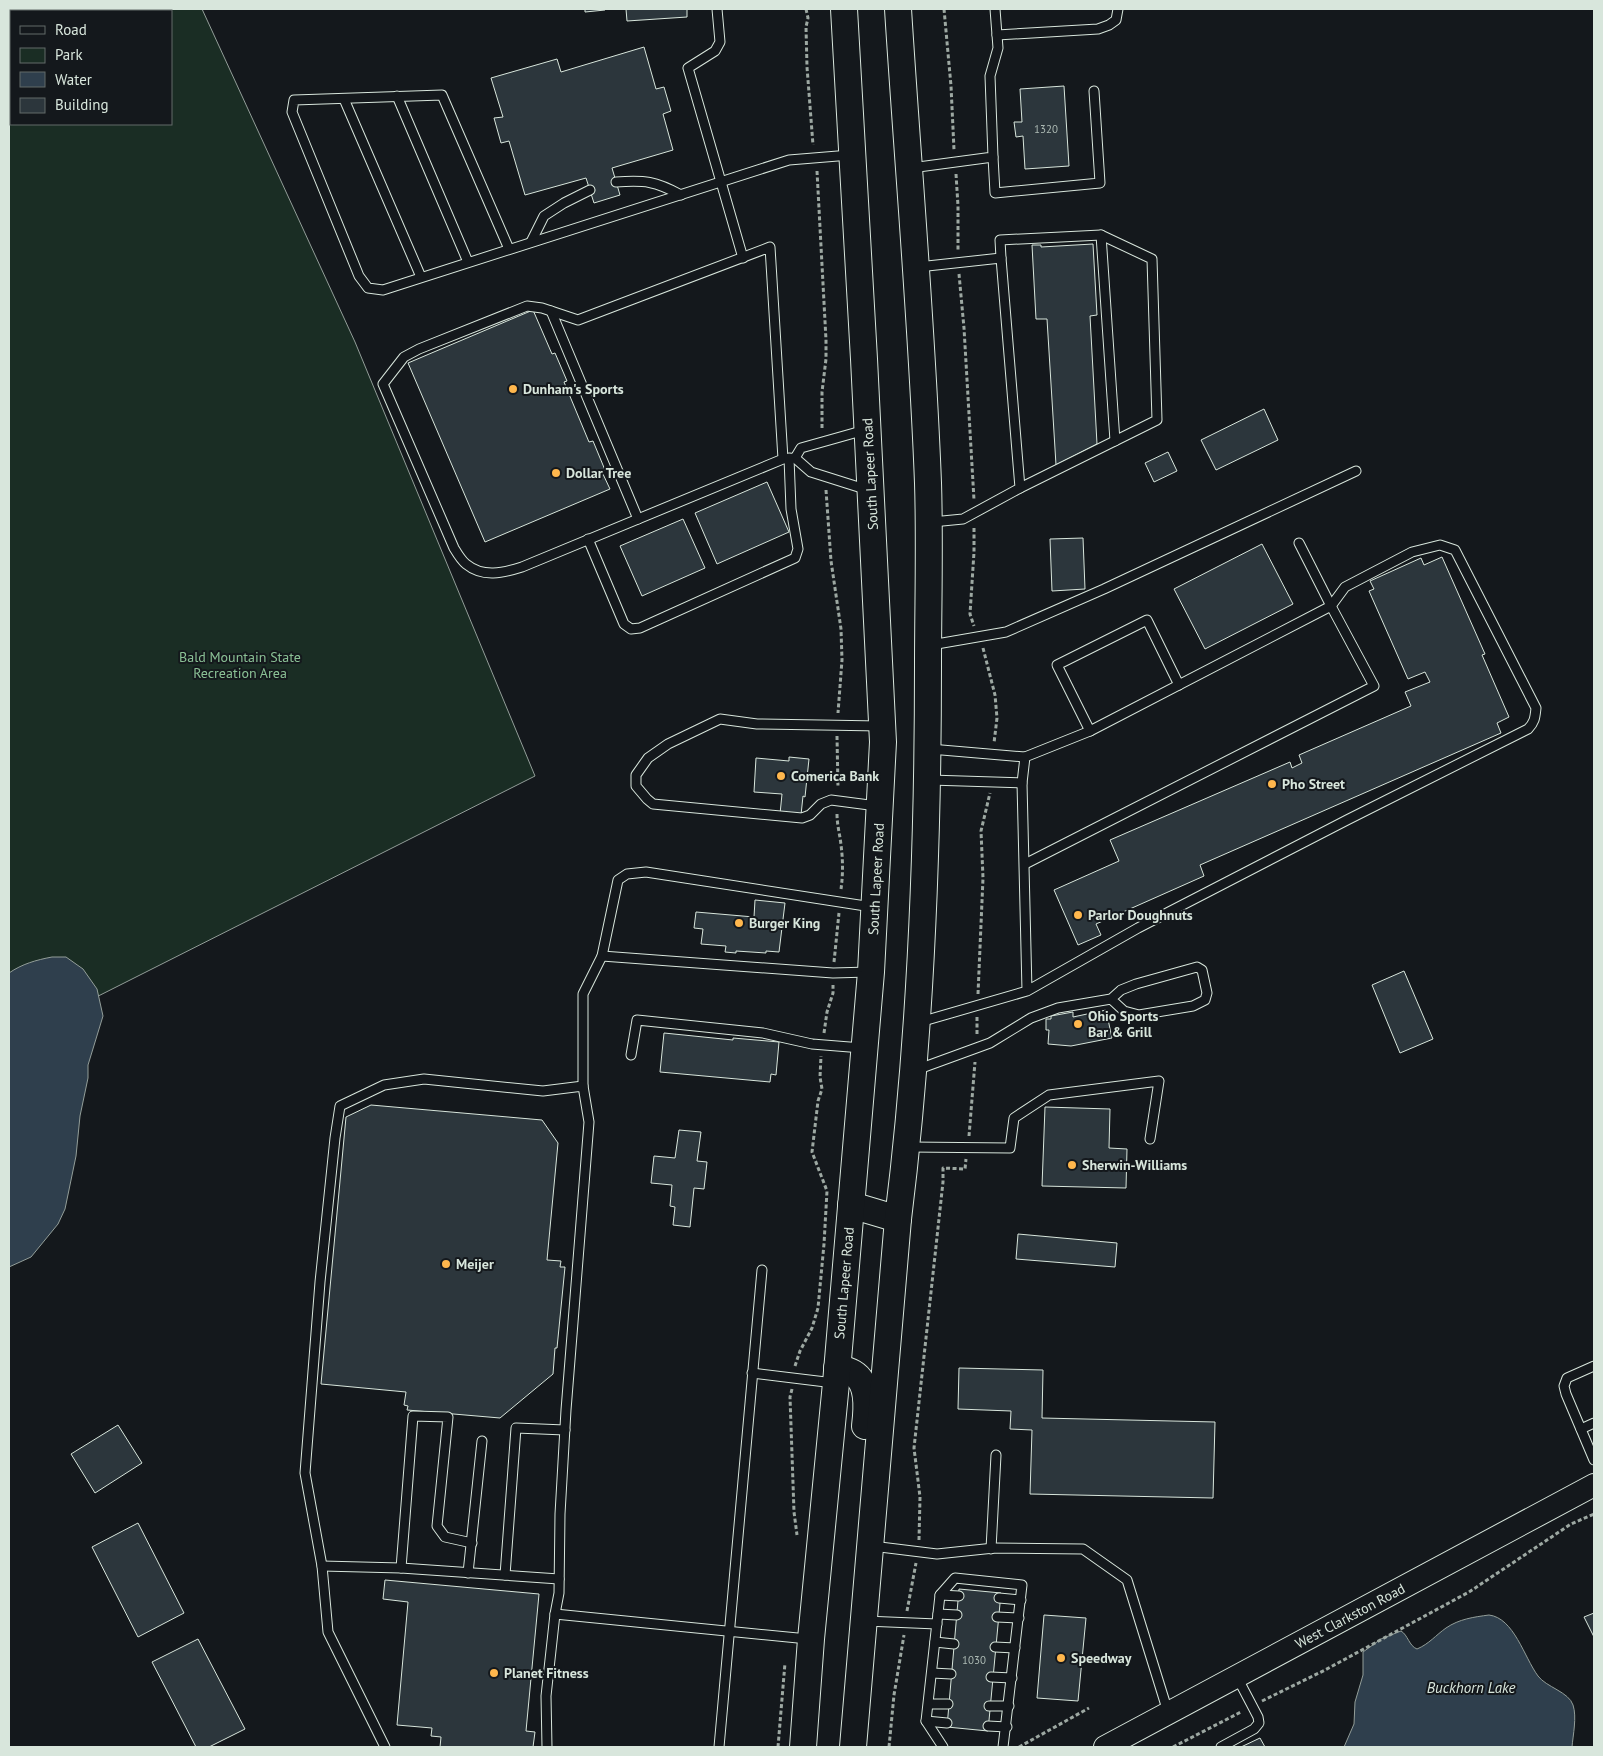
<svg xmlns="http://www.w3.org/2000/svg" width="1603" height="1756" font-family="'PT Sans',sans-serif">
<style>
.green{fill:#1a2d24;stroke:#939e99;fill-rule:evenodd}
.water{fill:#2f3f4d;stroke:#939e99}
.building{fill:#2c363c;stroke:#d8e6dc}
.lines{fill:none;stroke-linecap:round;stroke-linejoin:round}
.service-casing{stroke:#d8e6dc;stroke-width:11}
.secondary-casing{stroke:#d8e6dc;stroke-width:24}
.primary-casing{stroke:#d8e6dc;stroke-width:28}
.path{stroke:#9da8a2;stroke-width:3;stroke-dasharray:4 2.5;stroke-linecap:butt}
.service{stroke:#14181c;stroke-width:9}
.secondary{stroke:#14181c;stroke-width:22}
.primary{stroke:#14181c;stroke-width:26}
.poi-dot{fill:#ffb74d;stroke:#14181c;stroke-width:2}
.labels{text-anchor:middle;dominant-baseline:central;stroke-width:4;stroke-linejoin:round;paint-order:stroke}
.number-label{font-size:11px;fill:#adbab4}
.poi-label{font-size:14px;font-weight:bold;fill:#d8e6dc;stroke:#14181c;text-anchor:start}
.street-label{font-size:14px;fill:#d8e6dc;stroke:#14181c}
.park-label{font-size:14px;fill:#8ac095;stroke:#14181c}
.water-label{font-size:15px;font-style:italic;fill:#d8e6dc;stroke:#14181c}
</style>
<rect width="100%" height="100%" fill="#14181c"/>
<!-- green -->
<path class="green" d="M 9,9 L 202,9 L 355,342 L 535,776 L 9,1041 ZM 11,11 L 171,11 L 171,124 L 11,124 Z"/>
<!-- water -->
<g class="water">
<path d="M 52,957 L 66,957 L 83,969 L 97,989 L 103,1016 L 88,1065 L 88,1078 L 80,1116 L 76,1156 L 65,1209 L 58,1224 L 31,1257 L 9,1267 L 9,973 C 22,964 36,960 52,957 Z"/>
<path d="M 1489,1615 C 1514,1618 1524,1657 1538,1676 C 1546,1687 1569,1692 1573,1705 C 1577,1717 1573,1735 1572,1747 L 1344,1747 L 1354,1724 L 1355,1702 L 1363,1675 L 1363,1652 L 1381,1639 L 1401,1631 C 1408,1635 1409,1646 1417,1649 C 1429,1644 1436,1635 1446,1628 C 1459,1619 1474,1617 1489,1615 Z"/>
</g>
<!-- building -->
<g class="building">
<path d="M 585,9 L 605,9 L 605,10 L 585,12 Z"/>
<path d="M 626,9 L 687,9 L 687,17 L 627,21 Z"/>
<path d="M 644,47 L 656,89 L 664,87 L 671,111 L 663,114 L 673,150 L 612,168 L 620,195 L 594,203 L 586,178 L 525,195 L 509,141 L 501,143 L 494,118 L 503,117 L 491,78 L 557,59 L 561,72 Z"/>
<path d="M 1064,86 L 1069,166 L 1025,169 L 1023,136 L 1016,137 L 1014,122 L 1022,122 L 1020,89 Z"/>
<path d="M 1093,244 L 1097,315 L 1090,316 L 1097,444 L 1056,465 L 1047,319 L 1036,319 L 1032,245 L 1041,245 L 1041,247 Z"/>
<path d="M 533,310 L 552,354 L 555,353 L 567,381 L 564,382 L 589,442 L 593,441 L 605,470 L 602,472 L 610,489 L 485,542 L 408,363 Z"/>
<path d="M 1264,409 L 1278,440 L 1216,470 L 1201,440 Z"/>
<path d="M 1168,452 L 1177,471 L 1154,482 L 1145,463 Z"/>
<path d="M 767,482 L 789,532 L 717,564 L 695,513 Z"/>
<path d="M 683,519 L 705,568 L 642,596 L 620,546 Z"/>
<path d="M 1083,538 L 1085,589 L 1052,591 L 1050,539 Z"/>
<path d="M 1262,544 L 1293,604 L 1205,649 L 1174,589 Z"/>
<path d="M 1442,557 L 1485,654 L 1482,655 L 1509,717 L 1497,723 L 1501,733 L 1200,865 L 1204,876 L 1096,924 L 1101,935 L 1078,945 L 1054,890 L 1119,861 L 1110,840 L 1290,762 L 1292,768 L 1302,763 L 1299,755 L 1411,706 L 1405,692 L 1430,682 L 1425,672 L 1408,679 L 1369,591 L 1374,589 L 1370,581 L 1421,558 L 1424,565 Z"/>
<path d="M 789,757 L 809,759 L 805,797 L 803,796 L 801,815 L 780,814 L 782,794 L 754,792 L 756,758 L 789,761 Z"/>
<path d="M 755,900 L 785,903 L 779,952 L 766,951 L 766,953 L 736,951 L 736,953 L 725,952 L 726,946 L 701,944 L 703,929 L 694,928 L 696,912 L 754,917 Z"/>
<path d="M 1404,971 L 1433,1039 L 1400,1053 L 1372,985 Z"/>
<path d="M 1106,1010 L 1112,1038 L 1071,1046 L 1048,1044 L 1049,1030 L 1046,1030 L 1046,1019 L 1051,1019 L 1051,1016 L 1073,1012 L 1073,1017 Z"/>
<path d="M 664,1033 L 733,1040 L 733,1038 L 779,1042 L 776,1075 L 771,1074 L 770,1082 L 660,1072 Z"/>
<path d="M 371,1105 L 542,1120 L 558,1143 L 547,1260 L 561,1261 L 560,1267 L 565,1267 L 557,1348 L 555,1348 L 553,1374 L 500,1418 L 407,1410 L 408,1406 L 404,1405 L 406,1392 L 321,1384 L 346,1117 Z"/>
<path d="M 1045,1107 L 1110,1109 L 1109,1148 L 1127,1149 L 1126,1188 L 1042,1186 Z"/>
<path d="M 679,1130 L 701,1132 L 697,1161 L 707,1162 L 704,1189 L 694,1188 L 690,1227 L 673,1225 L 675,1207 L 670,1206 L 672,1185 L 651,1183 L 654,1156 L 675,1158 Z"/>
<path d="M 1018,1234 L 1117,1243 L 1115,1267 L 1016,1259 Z"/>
<path d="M 959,1368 L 1043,1370 L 1042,1418 L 1215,1422 L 1213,1498 L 1030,1494 L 1032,1430 L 1010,1429 L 1011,1411 L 958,1409 Z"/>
<path d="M 118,1425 L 142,1463 L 95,1493 L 71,1454 Z"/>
<path d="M 138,1523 L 184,1613 L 138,1637 L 92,1547 Z"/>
<path d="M 385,1580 L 539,1594 L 526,1731 L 535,1732 L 533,1747 L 440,1747 L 441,1737 L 431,1736 L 432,1728 L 397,1725 L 408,1602 L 383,1599 Z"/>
<path d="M 959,1589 L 1001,1593 L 988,1731 L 947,1727 Z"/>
<path d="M 1594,1613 L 1594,1637 L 1584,1617 Z"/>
<path d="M 1044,1615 L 1086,1618 L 1078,1701 L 1037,1698 Z"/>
<path d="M 198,1639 L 245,1729 L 209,1747 L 196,1747 L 152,1662 Z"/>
<path d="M 1260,1738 L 1265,1747 L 1241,1747 Z"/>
</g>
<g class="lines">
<defs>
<g id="service">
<path d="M 717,9 L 720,42 L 715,51 L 688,68 L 743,258"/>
<path d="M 997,35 L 1098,29 L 1109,25 L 1116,20 L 1118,9"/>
<path d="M 397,96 L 468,262"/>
<path d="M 344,99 L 421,277"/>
<path d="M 993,157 L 995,193 L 1100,183 L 1094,91"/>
<path d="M 911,168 L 993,157 L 990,76 L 998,48 L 995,9"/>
<path d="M 616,182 C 645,180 655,181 681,195"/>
<path d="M 1101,235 L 1115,441"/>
<path d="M 531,242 L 544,216 L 564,203 L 590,190"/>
<path d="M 509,249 L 442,95 L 294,100 L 292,112 L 359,276 L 368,288 L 383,290 L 789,160 L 850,155"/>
<path d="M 1001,258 L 1000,240 L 1101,235 L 1152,259 L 1157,420 L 1020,488"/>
<path d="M 918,267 L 1001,258 L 1020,488 L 963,519 L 932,522"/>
<path d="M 551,311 L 638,519"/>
<path d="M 795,458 L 801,448 L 865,430"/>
<path d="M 783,459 L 770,247 L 578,320 L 542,308 L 527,306 L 419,349 L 404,357 L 383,384 L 454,548 C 457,553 461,560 466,564 C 483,578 503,573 522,567 L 783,459 L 795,458 L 811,472 L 868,490"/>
<path d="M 588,539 L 624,624 L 631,629 L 640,628 L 795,558 L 798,549 L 791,509 L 789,458"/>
<path d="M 931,645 L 1006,632 L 1104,589 L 1356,471"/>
<path d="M 1090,731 L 1057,665 L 1147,620 L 1179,685"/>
<path d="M 930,749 L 1025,757"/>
<path d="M 930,780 L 1022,783"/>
<path d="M 877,806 L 831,800 L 821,804 L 810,815 L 802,818 L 653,804 L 647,799 L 636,786 L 636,775 L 648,758 L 668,744 L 720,719 L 757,724 L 880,726"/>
<path d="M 1025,864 L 1374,686 L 1331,606 L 1299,543"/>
<path d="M 602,956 L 833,973 L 869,972"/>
<path d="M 920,1022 L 1027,991 L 1138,928 L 1347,820 L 1528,729 C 1535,722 1535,717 1536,708 L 1455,550 L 1440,545 L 1412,552 L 1345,587 L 1331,606 L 1090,731 L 1025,757 L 1022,783 L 1027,991"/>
<path d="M 631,1055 L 637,1020 L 763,1033 L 812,1044 L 862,1048"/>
<path d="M 916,1070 L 990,1043 L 1031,1018 L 1058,1008 L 1111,999 L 1121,990 L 1136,984 L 1197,967 L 1202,970 L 1207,993 L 1205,1000 L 1193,1006 L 1139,1015 L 1124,1011 L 1111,999"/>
<path d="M 583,1086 L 583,994 L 602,956 L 618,880 L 627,874 L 646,872 L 872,907"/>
<path d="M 910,1147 L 1010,1148 L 1014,1118 L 1049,1095 L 1159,1081 L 1150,1139"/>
<path d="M 1594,1366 L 1567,1378 L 1564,1386 L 1566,1394 L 1594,1460"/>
<path d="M 752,1373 L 834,1383"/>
<path d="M 1581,1429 L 1594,1423"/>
<path d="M 872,1546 L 937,1554 L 994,1548 L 1083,1549 L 1127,1580 L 1168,1712"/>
<path d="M 991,1549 L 996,1455"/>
<path d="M 322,1566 L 401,1568 L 559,1579"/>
<path d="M 401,1568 L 413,1416 L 448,1417 L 437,1526 L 445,1537 L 472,1543"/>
<path d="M 468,1573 L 482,1441"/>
<path d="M 505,1575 L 516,1428 L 565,1430"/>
<path d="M 940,1595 L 959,1596"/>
<path d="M 999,1598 L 1021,1600"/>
<path d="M 555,1614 L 808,1639"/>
<path d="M 938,1614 L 957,1615"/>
<path d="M 997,1617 L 1019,1618"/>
<path d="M 865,1621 L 937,1624"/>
<path d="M 935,1642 L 954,1644"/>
<path d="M 995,1647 L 1015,1648"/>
<path d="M 932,1673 L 951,1674"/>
<path d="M 991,1677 L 1012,1678"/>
<path d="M 929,1704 L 948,1704"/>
<path d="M 989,1706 L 1009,1706"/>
<path d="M 926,1721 L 947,1723"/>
<path d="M 988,1726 L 1007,1727"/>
<path d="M 385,1747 L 328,1632 L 322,1566 L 305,1473 L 320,1282 L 335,1138 L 340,1106 L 384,1085 L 424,1079 L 543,1091 L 583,1086 L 589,1122 L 566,1410 L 560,1514 L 559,1593 L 555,1614 L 546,1696 L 547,1747"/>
<path d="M 719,1747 L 762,1270"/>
<path d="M 943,1747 L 926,1721 L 940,1595 L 955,1578 L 1022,1585 L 1003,1747"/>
<path d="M 1221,1747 L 1254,1729 L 1259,1723 L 1258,1717 L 1237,1677"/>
</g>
<path id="secondary" d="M 1105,1747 L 1594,1485"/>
<g id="primary">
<path d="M 851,1205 L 898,1219"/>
<path d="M 837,1368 C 842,1369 848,1370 853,1373 C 870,1383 867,1410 865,1426"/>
<path d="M 803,1747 L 811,1639 L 836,1383 L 871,972 L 883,742 L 864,359 L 844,9"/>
<path d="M 853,1747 L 898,1219 C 921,1035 928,851 928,666 C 928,605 930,544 928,483 C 922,325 908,167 898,9"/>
</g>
</defs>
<!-- service casing -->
<use href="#service" class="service-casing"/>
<!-- secondary casing -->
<use href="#secondary" class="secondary-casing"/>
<!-- primary casing -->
<use href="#primary" class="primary-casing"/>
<!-- path -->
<g class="path">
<path d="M 806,9 L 808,18 L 806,27 L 807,67 L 813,145"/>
<path d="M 944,9 L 951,86 L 954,150"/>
<path d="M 817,171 L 826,340 L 826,359 L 822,392 L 822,429"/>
<path d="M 956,174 L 958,206 L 958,250"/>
<path d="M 959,274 L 964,328 L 974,500"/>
<path d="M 826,490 L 831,561 L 841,629 L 842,660 L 838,713"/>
<path d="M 974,528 L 974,552 L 970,614 L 974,626"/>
<path d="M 983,648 L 995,695 L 997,718 L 994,743"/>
<path d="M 837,736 L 838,788"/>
<path d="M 837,814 C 837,825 840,835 841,845 C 843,860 843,875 841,889"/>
<path d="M 834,962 L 839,913"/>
<path d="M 978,994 L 983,878 L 981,831 L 990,793"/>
<path d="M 824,1033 L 827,1012 L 833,993 L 833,985"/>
<path d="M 977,1034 L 977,1017"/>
<path d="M 969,1136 L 975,1062"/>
<path d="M 795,1366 L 800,1351 L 812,1328 L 818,1308 L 824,1244 L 827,1191 L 812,1152 L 818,1101 L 822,1089 L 820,1077 L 821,1056"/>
<path d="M 792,1389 L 790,1397 L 794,1512 L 797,1535"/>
<path d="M 919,1540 L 920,1497 L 914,1448 L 943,1182 L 943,1168 L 965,1169 L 966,1159"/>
<path d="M 907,1611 L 916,1563"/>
<path d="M 1262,1701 L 1325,1670 L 1469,1592 L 1571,1524 L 1594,1514"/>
<path d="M 778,1747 L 785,1663"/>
<path d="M 889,1747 L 894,1695 L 904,1635"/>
<path d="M 1019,1747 L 1089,1708"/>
<path d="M 1173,1747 L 1241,1712"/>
</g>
<!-- service -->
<use href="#service" class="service"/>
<!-- secondary -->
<use href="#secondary" class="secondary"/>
<!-- primary -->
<use href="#primary" class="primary"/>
</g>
<!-- markers -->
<g class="poi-dot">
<circle cx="513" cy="389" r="5"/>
<circle cx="556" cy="473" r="5"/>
<circle cx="781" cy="776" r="5"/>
<circle cx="1272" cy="784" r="5"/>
<circle cx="1078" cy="915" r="5"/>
<circle cx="739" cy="923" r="5"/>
<circle cx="1078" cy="1024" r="5"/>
<circle cx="1072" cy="1165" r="5"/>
<circle cx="446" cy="1264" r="5"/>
<circle cx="1061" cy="1658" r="5"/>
<circle cx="494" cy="1673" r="5"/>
</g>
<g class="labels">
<!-- number labels -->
<g class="number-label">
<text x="1046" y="129">1320</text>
<text x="974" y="1660">1030</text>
</g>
<!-- poi labels -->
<g class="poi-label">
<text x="523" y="389">Dunham's Sports</text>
<text x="566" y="473">Dollar Tree</text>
<text x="791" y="776">Comerica Bank</text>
<text x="1282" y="784">Pho Street</text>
<text x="1088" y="915">Parlor Doughnuts</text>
<text x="749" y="923">Burger King</text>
<text x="1088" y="1016">Ohio Sports<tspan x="1088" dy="16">Bar &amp; Grill</tspan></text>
<text x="1082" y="1165">Sherwin-Williams</text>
<text x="456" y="1264">Meijer</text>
<text x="1071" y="1658">Speedway</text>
<text x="504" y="1673">Planet Fitness</text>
</g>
<!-- street labels -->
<g class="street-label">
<text transform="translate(870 474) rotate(-93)">South Lapeer Road</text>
<text transform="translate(876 879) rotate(-87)">South Lapeer Road</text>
<text transform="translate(844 1283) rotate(-85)">South Lapeer Road</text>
<text transform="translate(1350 1616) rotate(-28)">West Clarkston Road</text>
</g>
<!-- park labels -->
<g class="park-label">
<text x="240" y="657">Bald Mountain State<tspan x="240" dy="16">Recreation Area</tspan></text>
</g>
<!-- water labels -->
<g class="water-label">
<text x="1471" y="1687">Buckhorn Lake</text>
</g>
</g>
<!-- border -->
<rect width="1603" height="1756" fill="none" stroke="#d8e6dc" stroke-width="20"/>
<!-- legend -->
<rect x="10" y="10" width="162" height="115" fill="#14181c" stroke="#626a69"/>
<rect x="20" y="26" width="25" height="8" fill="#14181c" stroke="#626a69"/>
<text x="55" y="35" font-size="15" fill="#d8e6dc">Road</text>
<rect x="20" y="48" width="25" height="15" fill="#1a2d24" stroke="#626a69"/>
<text x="55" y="60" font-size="15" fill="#d8e6dc">Park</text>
<rect x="20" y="72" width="25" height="15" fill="#2f3f4d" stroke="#626a69"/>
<text x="55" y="85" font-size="15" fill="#d8e6dc">Water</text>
<rect x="20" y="98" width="25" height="15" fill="#2c363c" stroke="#626a69"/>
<text x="55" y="110" font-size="15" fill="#d8e6dc">Building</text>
</svg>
